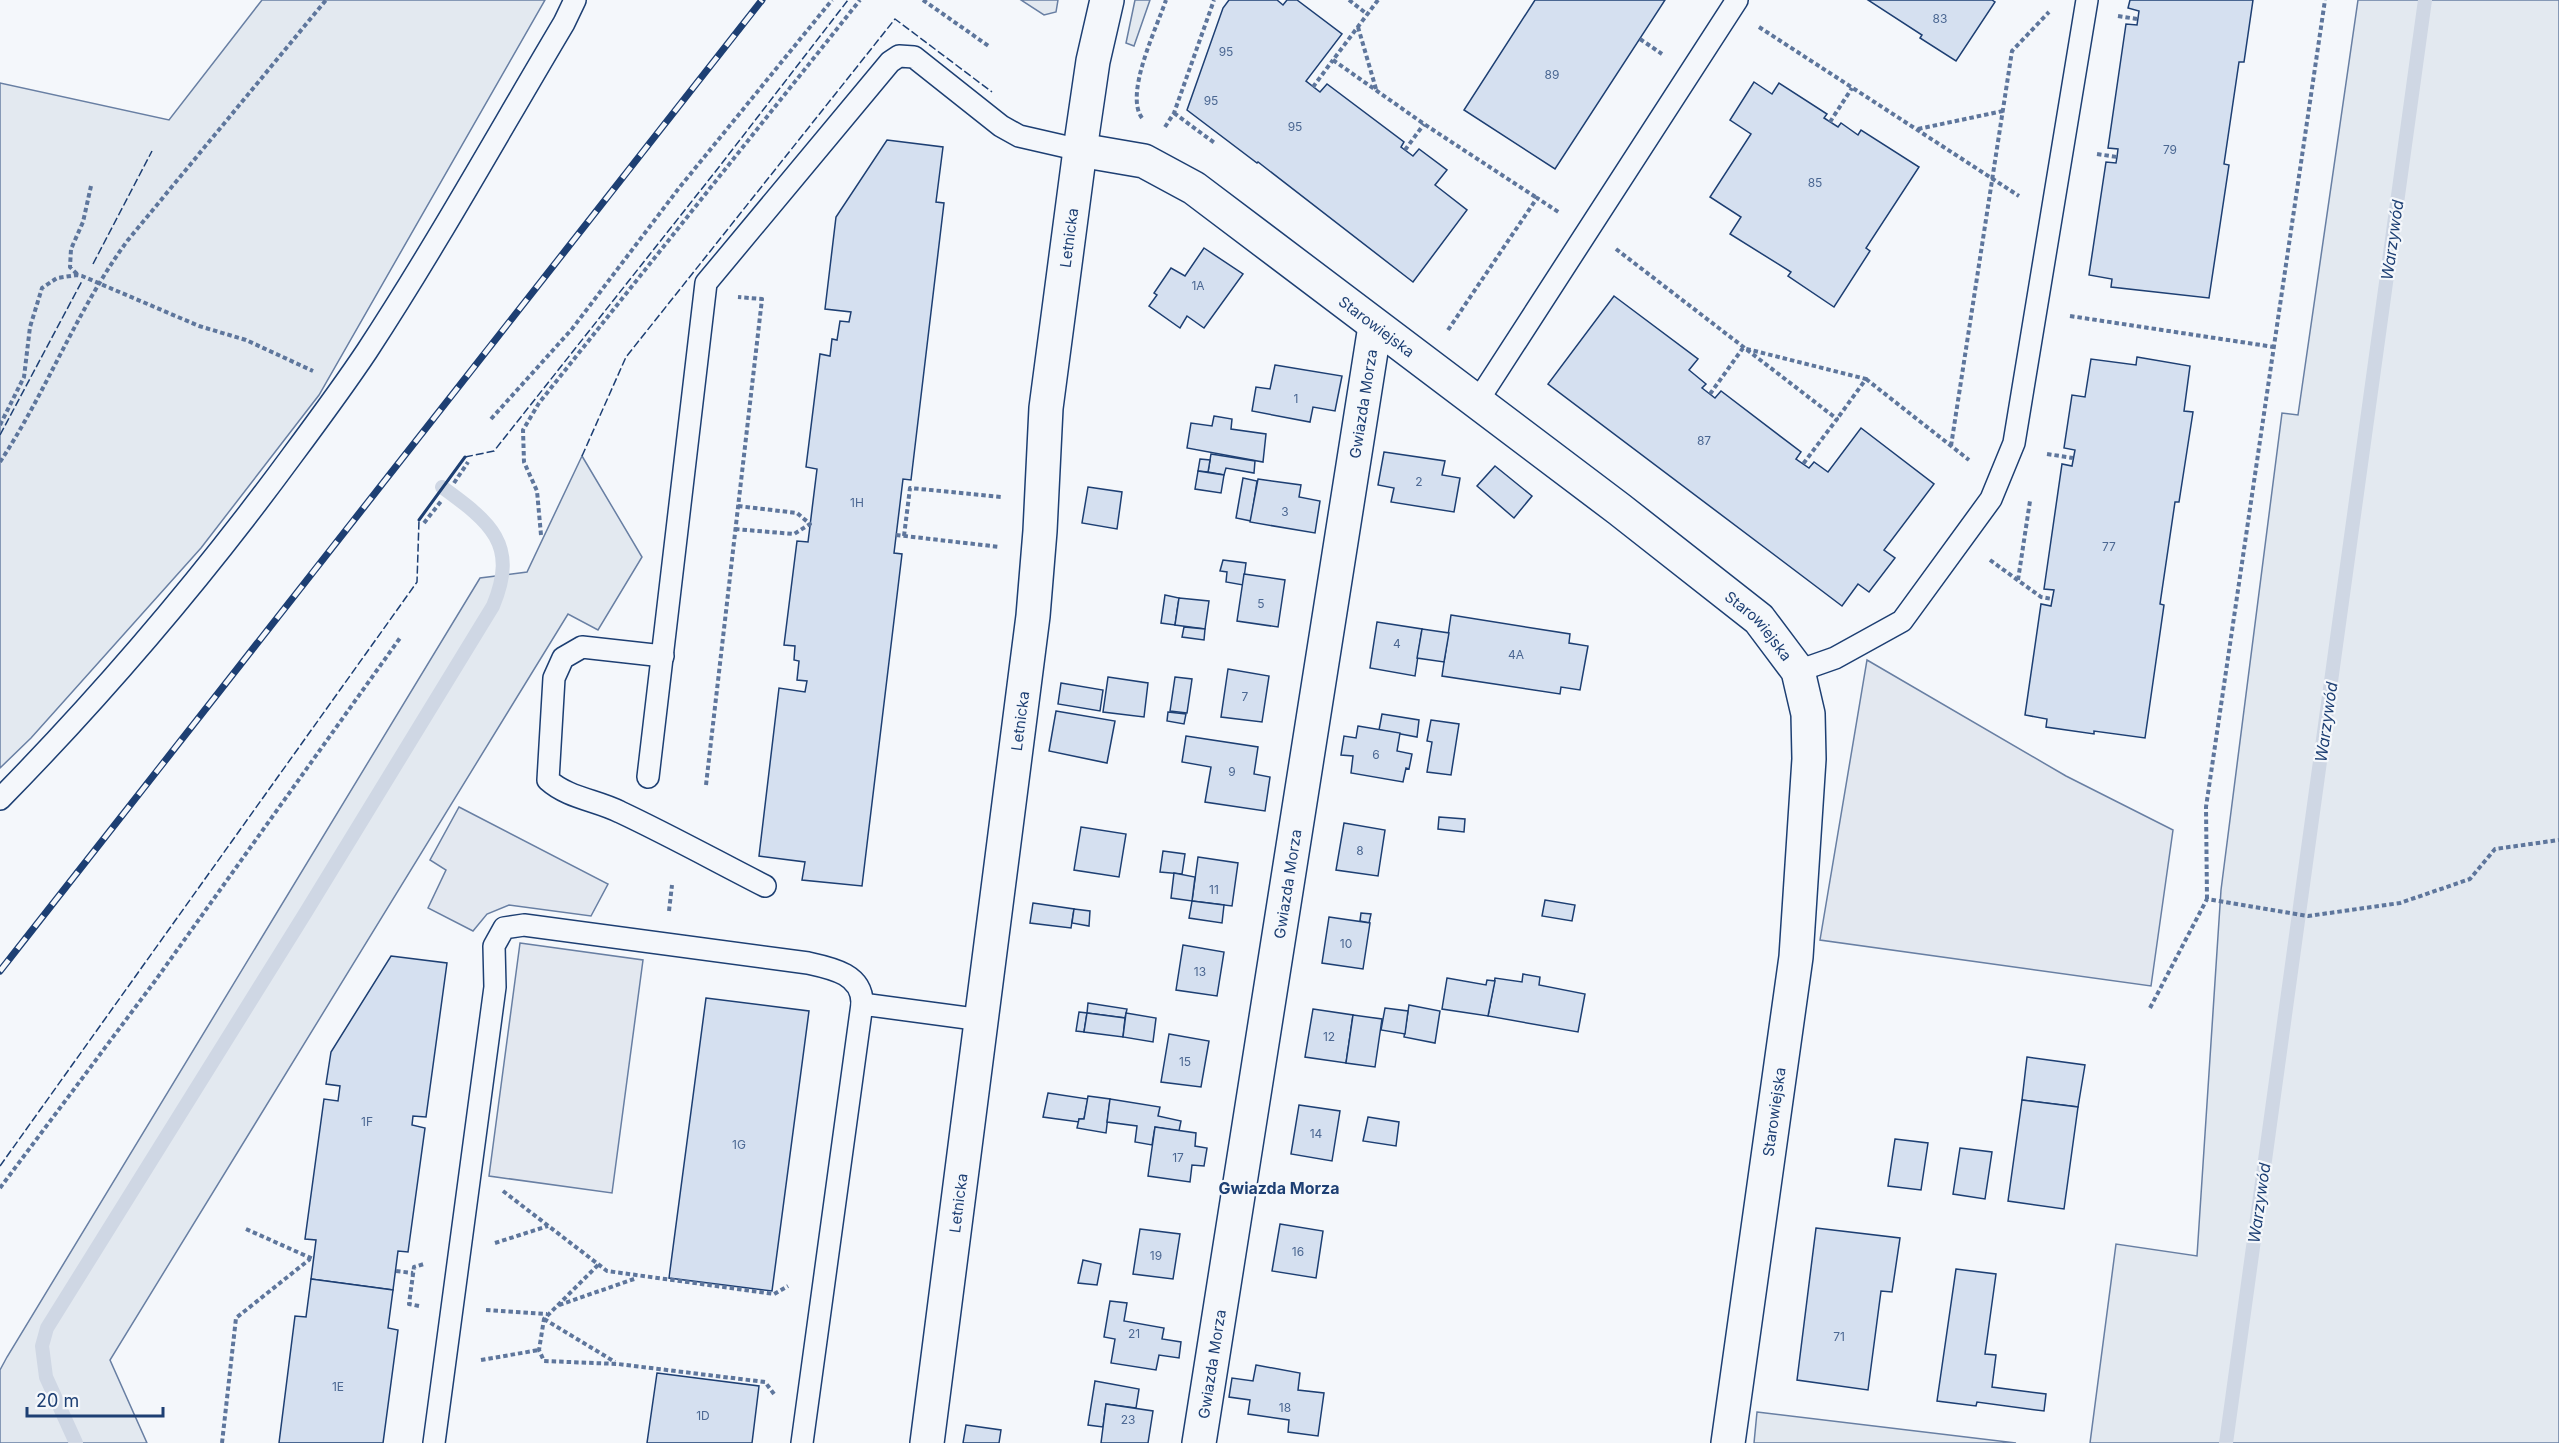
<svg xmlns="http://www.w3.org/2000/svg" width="2559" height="1443" font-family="Inter,sans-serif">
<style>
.green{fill:#e3e9f0;stroke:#687fa3;stroke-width:1.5}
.parking{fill:#e3e8f0;stroke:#687fa3;stroke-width:1.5}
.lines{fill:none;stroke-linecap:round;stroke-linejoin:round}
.stream{stroke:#cfd7e4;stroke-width:14}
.building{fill:#d5e0f0;stroke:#1d3f73;stroke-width:1.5}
.lane-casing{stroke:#1d3f73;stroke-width:24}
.street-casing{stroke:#1d3f73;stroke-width:36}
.path{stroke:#5e769c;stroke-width:4;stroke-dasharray:4.5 3;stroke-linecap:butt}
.lane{stroke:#f4f7fb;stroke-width:21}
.street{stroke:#f4f7fb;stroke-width:33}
.rail-casing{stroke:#1d3f73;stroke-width:7}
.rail{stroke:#f4f7fb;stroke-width:4.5;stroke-dasharray:14;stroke-linecap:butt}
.fence{stroke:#1d3f73;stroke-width:1.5;stroke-dasharray:8 3;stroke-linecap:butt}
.wall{stroke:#1d3f73;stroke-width:3}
.labels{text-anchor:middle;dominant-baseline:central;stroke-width:4.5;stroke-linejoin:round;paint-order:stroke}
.number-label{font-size:12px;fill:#4b6792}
.street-label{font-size:15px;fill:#1d3f73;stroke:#f4f7fb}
.water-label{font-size:16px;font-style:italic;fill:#1d3f73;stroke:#f4f7fb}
.neighbourhood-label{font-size:16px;font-weight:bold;fill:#1d3f73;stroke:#f4f7fb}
</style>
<rect width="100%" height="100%" fill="#f4f7fb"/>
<!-- green -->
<g class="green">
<path d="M 262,0 L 545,0 L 319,395 L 201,548 L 31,738 L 0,768 L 0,83 L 169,120 Z"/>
<path d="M 1021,0 L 1058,0 L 1056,12 L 1044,15 Z"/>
<path d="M 1135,0 L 1150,0 L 1134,46 L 1126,43 Z"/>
<path d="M 2358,0 L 2559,0 L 2559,1443 L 2090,1443 L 2116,1244 L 2197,1256 L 2221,890 L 2282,413 L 2298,415 Z"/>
<path d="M 582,456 L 642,557 L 598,630 L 568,614 L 110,1360 L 147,1443 L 0,1443 L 0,1370 L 7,1357 L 480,578 L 527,572 Z"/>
<path d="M 1757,1412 L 2016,1443 L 1754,1443 Z"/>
</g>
<!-- parking -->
<g class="parking">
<path d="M 1867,660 L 2066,776 L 2173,830 L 2151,986 L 1820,940 Z"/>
<path d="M 459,807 L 608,884 L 591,916 L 509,905 L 487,914 L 473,931 L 428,908 L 446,870 L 430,860 Z"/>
<path d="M 520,943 L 643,960 L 612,1193 L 489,1176 Z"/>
</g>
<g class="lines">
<!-- stream -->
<g class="stream">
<path d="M 76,1443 L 46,1377 L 42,1346 L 47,1328 L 306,912 L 493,606 C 519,544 490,522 442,487"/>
<path d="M 2226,1443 L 2425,0"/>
</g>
</g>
<!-- building -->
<g class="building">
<path d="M 1229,0 L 1277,0 L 1283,5 L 1287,0 L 1297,0 L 1342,34 L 1306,81 L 1320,92 L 1327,84 L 1404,142 L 1401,147 L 1413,156 L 1419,149 L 1447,170 L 1435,185 L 1467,210 L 1413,282 L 1258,162 L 1257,163 L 1187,110 L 1223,8 Z"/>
<path d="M 1535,0 L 1665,0 L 1555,169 L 1464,110 Z"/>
<path d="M 1868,0 L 1992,0 L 1995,2 L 1956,61 L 1920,38 L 1922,35 Z"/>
<path d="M 2130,0 L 2253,0 L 2244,62 L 2239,62 L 2224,164 L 2229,165 L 2209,298 L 2111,287 L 2112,279 L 2089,275 L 2106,162 L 2116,163 L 2117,157 L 2118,149 L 2108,148 L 2126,24 L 2137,25 L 2139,11 L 2128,8 Z"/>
<path d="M 1754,82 L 1772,94 L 1779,83 L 1827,114 L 1824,118 L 1838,127 L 1841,123 L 1858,135 L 1861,130 L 1919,167 L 1866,248 L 1870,251 L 1834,307 L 1788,276 L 1791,272 L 1730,234 L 1741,217 L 1710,197 L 1751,134 L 1730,120 Z"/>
<path d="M 887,140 L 943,147 L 936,202 L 944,203 L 911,480 L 903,479 L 894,553 L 902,554 L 862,886 L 802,880 L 805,862 L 759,856 L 779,688 L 805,692 L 807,681 L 797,680 L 799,661 L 794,660 L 795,646 L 784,645 L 797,541 L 808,542 L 817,469 L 806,467 L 820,354 L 830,356 L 832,339 L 837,340 L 840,321 L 849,322 L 851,312 L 825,309 L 836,217 Z"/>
<path d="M 1204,248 L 1243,274 L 1204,328 L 1187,316 L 1180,328 L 1149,306 L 1157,295 L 1154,293 L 1171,268 L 1185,276 Z"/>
<path d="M 1614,296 L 1698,359 L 1689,370 L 1706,384 L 1702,388 L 1715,398 L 1721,391 L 1801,452 L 1796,459 L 1809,468 L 1814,462 L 1828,472 L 1861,428 L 1934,484 L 1884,550 L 1895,558 L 1869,592 L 1858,584 L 1842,606 L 1548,384 Z"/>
<path d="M 2137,357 L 2190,366 L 2184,411 L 2193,412 L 2179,502 L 2175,502 L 2160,604 L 2164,605 L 2145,738 L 2094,731 L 2094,734 L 2046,727 L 2047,719 L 2025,715 L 2041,604 L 2051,606 L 2054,590 L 2044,589 L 2062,464 L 2072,466 L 2075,450 L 2064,448 L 2072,395 L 2085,397 L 2091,359 L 2136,365 Z"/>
<path d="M 1275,365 L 1342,376 L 1335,411 L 1313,407 L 1310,422 L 1252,411 L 1256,387 L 1270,389 Z"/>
<path d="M 1214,416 L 1232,419 L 1231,429 L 1266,434 L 1263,462 L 1187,448 L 1191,423 L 1212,426 Z"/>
<path d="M 1384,452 L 1445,461 L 1442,475 L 1460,478 L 1454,512 L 1391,502 L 1394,488 L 1378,485 Z"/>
<path d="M 1211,454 L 1255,461 L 1254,473 L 1226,468 L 1224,475 L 1208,472 Z"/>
<path d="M 1200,459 L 1210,460 L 1208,472 L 1198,471 Z"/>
<path d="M 1495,466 L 1532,496 L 1514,518 L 1477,486 Z"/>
<path d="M 1198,471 L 1224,475 L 1221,493 L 1195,489 Z"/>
<path d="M 1243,478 L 1257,481 L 1251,521 L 1236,518 Z"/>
<path d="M 1258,479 L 1301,485 L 1299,497 L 1320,501 L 1315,533 L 1250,522 Z"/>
<path d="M 1088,487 L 1122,492 L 1117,529 L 1082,523 Z"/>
<path d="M 1223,560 L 1246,563 L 1243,585 L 1226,582 L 1227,572 L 1220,571 Z"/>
<path d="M 1244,574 L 1285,580 L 1278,627 L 1237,621 Z"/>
<path d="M 1165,595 L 1179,598 L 1175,625 L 1161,623 Z"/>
<path d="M 1179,598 L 1209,601 L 1205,629 L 1175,625 Z"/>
<path d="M 1451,615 L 1570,634 L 1569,643 L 1588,646 L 1580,690 L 1561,687 L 1560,694 L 1442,676 Z"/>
<path d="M 1377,622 L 1422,629 L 1415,676 L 1370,668 Z"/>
<path d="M 1184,627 L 1205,629 L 1204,640 L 1182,637 Z"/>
<path d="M 1422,629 L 1449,633 L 1444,662 L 1417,658 Z"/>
<path d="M 1228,669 L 1269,676 L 1262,722 L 1221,717 Z"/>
<path d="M 1108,677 L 1148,683 L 1144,717 L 1103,712 Z"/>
<path d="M 1175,677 L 1192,679 L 1187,713 L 1170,711 Z"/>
<path d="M 1061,683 L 1103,690 L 1100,711 L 1058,704 Z"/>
<path d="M 1056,711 L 1115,721 L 1107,763 L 1049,751 Z"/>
<path d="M 1168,712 L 1186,714 L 1184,724 L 1167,721 Z"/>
<path d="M 1382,714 L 1419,720 L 1417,737 L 1379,730 Z"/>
<path d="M 1431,720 L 1459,724 L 1451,775 L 1427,772 L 1432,742 L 1427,741 Z"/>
<path d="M 1358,726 L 1400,733 L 1397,751 L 1412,754 L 1409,769 L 1406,768 L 1403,782 L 1351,773 L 1353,756 L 1341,755 L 1344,736 L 1356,738 Z"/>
<path d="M 1186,736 L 1258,747 L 1254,774 L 1270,777 L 1265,811 L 1205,802 L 1211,767 L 1182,762 Z"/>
<path d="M 1439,817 L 1465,819 L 1464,832 L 1438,829 Z"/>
<path d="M 1344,823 L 1385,830 L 1378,876 L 1336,870 Z"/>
<path d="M 1081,827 L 1126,834 L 1119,877 L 1074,870 Z"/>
<path d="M 1163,851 L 1185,854 L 1182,874 L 1160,872 Z"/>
<path d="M 1198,857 L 1238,863 L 1232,906 L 1192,901 Z"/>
<path d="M 1174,873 L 1195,877 L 1192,901 L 1171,898 Z"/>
<path d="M 1545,900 L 1575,905 L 1572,921 L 1542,916 Z"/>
<path d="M 1192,901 L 1224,905 L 1222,923 L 1189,918 Z"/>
<path d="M 1033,903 L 1074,909 L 1071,928 L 1030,923 Z"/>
<path d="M 1074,909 L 1090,911 L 1089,926 L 1072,923 Z"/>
<path d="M 1361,913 L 1371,914 L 1369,923 L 1360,921 Z"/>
<path d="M 1329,917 L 1370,923 L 1363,969 L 1322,963 Z"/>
<path d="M 1183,945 L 1224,952 L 1217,996 L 1176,990 Z"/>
<path d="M 391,956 L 447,963 L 426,1117 L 413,1116 L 412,1125 L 425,1128 L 408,1252 L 398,1251 L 393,1290 L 311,1279 L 316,1240 L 305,1239 L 324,1099 L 338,1101 L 340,1086 L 326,1084 L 331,1052 Z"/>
<path d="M 1523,974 L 1540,977 L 1539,985 L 1585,994 L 1578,1032 L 1488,1016 L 1495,978 L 1522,982 Z"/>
<path d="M 1447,978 L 1486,985 L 1487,980 L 1495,981 L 1488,1016 L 1442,1009 Z"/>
<path d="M 706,998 L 809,1011 L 772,1291 L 669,1278 Z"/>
<path d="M 1088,1003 L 1127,1009 L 1125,1018 L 1087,1013 Z"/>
<path d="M 1409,1005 L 1440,1011 L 1435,1043 L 1404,1037 Z"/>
<path d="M 1385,1008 L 1408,1011 L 1405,1034 L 1381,1030 Z"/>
<path d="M 1313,1009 L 1353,1015 L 1346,1063 L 1305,1057 Z"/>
<path d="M 1079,1012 L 1087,1013 L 1084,1032 L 1076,1031 Z"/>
<path d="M 1087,1013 L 1125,1018 L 1123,1037 L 1084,1032 Z"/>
<path d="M 1126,1013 L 1156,1018 L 1153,1042 L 1123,1037 Z"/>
<path d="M 1353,1015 L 1382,1019 L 1375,1067 L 1346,1063 Z"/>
<path d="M 1169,1034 L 1209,1041 L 1201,1087 L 1161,1082 Z"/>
<path d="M 2027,1057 L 2085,1065 L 2078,1107 L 2022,1100 Z"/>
<path d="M 1048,1093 L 1088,1099 L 1084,1119 L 1079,1119 L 1079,1122 L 1043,1117 Z"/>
<path d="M 1088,1096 L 1110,1099 L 1106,1133 L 1077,1128 L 1079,1119 L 1084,1119 Z"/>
<path d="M 1110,1099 L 1160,1107 L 1158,1116 L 1181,1121 L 1179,1131 L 1155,1127 L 1152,1145 L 1135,1142 L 1137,1126 L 1107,1122 Z"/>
<path d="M 2022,1100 L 2078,1107 L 2064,1209 L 2008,1201 Z"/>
<path d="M 1299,1105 L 1340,1111 L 1332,1161 L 1291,1154 Z"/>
<path d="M 1368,1117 L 1399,1122 L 1396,1146 L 1363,1141 Z"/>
<path d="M 1155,1127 L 1196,1133 L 1195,1146 L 1207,1148 L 1204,1166 L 1192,1165 L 1190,1182 L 1148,1176 Z"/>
<path d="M 1895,1139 L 1928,1143 L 1921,1190 L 1888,1186 Z"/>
<path d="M 1960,1148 L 1992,1152 L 1985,1199 L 1953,1194 Z"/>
<path d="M 1280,1224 L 1323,1231 L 1316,1278 L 1272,1271 Z"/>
<path d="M 1816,1228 L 1900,1238 L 1892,1292 L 1881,1291 L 1868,1390 L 1797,1380 Z"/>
<path d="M 1140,1229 L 1180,1234 L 1173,1279 L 1133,1274 Z"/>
<path d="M 1083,1260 L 1101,1264 L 1097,1285 L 1078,1283 Z"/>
<path d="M 1956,1269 L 1996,1274 L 1985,1354 L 1996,1355 L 1992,1387 L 2046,1394 L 2044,1411 L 1977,1402 L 1976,1406 L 1937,1401 Z"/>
<path d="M 311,1279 L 393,1290 L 388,1328 L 398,1330 L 383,1443 L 279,1443 L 295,1316 L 306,1317 Z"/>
<path d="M 1110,1301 L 1127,1303 L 1124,1321 L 1164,1328 L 1162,1339 L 1181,1342 L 1179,1358 L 1159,1355 L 1156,1370 L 1111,1363 L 1115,1339 L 1104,1337 Z"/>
<path d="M 1256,1365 L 1300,1373 L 1298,1390 L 1324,1393 L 1318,1436 L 1288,1432 L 1289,1420 L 1248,1414 L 1250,1400 L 1229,1397 L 1232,1378 L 1253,1381 Z"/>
<path d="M 657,1373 L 759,1386 L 752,1443 L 647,1443 Z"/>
<path d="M 1095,1381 L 1139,1389 L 1136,1408 L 1106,1404 L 1103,1427 L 1088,1425 Z"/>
<path d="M 1106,1404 L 1153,1411 L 1148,1443 L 1101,1443 Z"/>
<path d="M 966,1425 L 1001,1430 L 999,1443 L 963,1443 Z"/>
</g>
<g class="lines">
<defs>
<g id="lane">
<path d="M 1477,402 L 1737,0"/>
<path d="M 663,656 L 582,647 L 563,658 L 554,678 L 548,780 C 568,798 596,800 620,812 C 669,835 716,861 765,886"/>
<path d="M 1798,671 L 1835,658 L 1902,621 L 1991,499 L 2014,443 L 2087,0"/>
<path d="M 648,777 L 706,283 L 890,62 L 899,56 L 914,57 L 1001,126 L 1019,136 L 1080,150"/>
<path d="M 0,799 C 105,692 202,578 291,457 C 317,422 343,387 367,351 C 437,244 499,132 564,23 L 575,0"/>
<path d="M 434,1443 L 495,987 L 494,946 L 504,928 L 524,925 L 808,963 C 831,968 863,974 862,1004"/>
<path d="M 802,1443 L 862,1004 L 982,1020"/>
</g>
<g id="street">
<path id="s1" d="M 1080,150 L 1144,161 L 1194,188 L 1619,509 L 1759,619 L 1798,671 L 1808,714 L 1809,759 L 1796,957 L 1728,1443"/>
<path id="s2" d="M 927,1443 L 1033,616 L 1040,531 L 1046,408 L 1080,150 L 1093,61 L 1107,0"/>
<path id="s3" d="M 1199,1443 L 1375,326"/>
</g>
</defs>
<!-- lane casing -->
<use href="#lane" class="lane-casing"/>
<!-- street casing -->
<use href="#street" class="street-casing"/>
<!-- path -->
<g class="path">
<path d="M 923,0 L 990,47"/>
<path d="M 1349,0 L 1367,14"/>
<path d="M 1378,0 L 1333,60 L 1424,124 L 1537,198"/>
<path d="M 2118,16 L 2137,19"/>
<path d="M 1358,27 L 1376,89"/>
<path d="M 1759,27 L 2019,196"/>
<path d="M 1640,39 L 1662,54"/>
<path d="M 1313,87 L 1333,60"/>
<path d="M 1174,113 L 1216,144"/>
<path d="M 1142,118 C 1124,94 1157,27 1166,0"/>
<path d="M 1830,122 L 1852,88"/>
<path d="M 1165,127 L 1174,113 L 1214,0"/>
<path d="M 1918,129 L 2003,111"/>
<path d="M 1405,150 L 1424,124"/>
<path d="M 2097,154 L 2117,157"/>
<path d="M 1616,249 L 1837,419 L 1803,464"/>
<path d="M 77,274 L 70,267 L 71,249 L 83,222 L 91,186"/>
<path d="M 2070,316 L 2274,347"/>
<path d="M 1448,330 L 1537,198 L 1560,213"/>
<path d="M 1866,379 L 1969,460"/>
<path d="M 1710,394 L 1743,348 L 1866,379 L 1837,419"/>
<path d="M 491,419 L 572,329 L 679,188 L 832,0"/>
<path d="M 0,425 L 24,377 L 30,327 L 42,288 L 57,278 L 77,275 L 82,276 L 199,326 L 246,340 L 313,371"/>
<path d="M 1951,446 L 2012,51 L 2049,12"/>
<path d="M 2047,454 L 2073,458"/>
<path d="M 0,462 C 47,391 77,309 128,240 L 326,0"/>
<path d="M 454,483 L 468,462"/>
<path d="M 424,523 L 442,500"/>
<path d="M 735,529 L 794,534 L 810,524 L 797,513 L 738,506"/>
<path d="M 541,535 L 537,491 L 524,462 L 523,430 L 539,403 L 860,0"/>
<path d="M 896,535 L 1000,547"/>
<path d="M 904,536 L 910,488 L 1001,497"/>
<path d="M 1990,560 L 2041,597 L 2052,599"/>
<path d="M 2018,580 L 2030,501"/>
<path d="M 706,785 L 762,299 L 738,297"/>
<path d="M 2207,899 L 2206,807 L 2325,0"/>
<path d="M 669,911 L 672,885"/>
<path d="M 2150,1008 L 2207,899 L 2308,916 L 2400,903 L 2470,879 L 2495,849 L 2559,840"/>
<path d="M 0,1188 L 155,981 L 400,638"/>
<path d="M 503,1191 L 607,1271 L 774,1294 L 788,1286"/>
<path d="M 246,1229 L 313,1259"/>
<path d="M 495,1243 L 548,1226"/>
<path d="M 598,1265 L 544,1319 L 539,1350 L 544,1361 L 618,1364 L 765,1382 L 774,1394"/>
<path d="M 396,1271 L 413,1273"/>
<path d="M 559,1305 L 637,1278"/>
<path d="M 419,1306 L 409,1304 L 414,1267 L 424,1264"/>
<path d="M 486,1310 L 547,1314"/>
<path d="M 544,1319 L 615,1362"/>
<path d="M 481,1360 L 539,1350"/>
<path d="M 222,1443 L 236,1318 L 310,1259"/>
</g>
<!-- lane -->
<use href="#lane" class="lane"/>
<!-- street -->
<use href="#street" class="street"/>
<defs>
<path id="rail" d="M 0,971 L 762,0"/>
</defs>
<!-- rail casing -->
<use href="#rail" class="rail-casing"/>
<!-- rail -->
<use href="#rail" class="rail"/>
<!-- fence -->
<g class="fence">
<path d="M 93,264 L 152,151"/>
<path d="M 0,435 L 82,281"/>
<path d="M 582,456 L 626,357 L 895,19 L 992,92"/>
<path d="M 465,457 L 494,451 L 719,167 L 848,0"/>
<path d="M 0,1166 L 417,582 L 419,520"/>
</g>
<!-- wall -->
<path class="wall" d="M 419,520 L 465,457"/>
</g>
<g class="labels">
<!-- number labels -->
<g class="number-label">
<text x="1940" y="18">83</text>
<text x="1226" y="51">95</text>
<text x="1552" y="74">89</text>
<text x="1211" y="100">95</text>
<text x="1295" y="126">95</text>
<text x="2170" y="149">79</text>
<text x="1815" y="182">85</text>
<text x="1198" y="285">1A</text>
<text x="1296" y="398">1</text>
<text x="1704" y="440">87</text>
<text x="1419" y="481">2</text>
<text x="857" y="502">1H</text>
<text x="1285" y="511">3</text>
<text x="2109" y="546">77</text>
<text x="1261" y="603">5</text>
<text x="1397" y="643">4</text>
<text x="1516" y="654">4A</text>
<text x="1245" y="696">7</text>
<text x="1376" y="754">6</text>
<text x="1232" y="771">9</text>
<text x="1360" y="850">8</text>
<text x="1214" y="889">11</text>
<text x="1346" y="943">10</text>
<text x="1200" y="971">13</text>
<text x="1329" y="1036">12</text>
<text x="1185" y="1061">15</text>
<text x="367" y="1121">1F</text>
<text x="1316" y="1133">14</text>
<text x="739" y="1144">1G</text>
<text x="1178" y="1157">17</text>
<text x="1298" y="1251">16</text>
<text x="1156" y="1255">19</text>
<text x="1134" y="1333">21</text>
<text x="1839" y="1336">71</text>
<text x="338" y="1386">1E</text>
<text x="1285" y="1407">18</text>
<text x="703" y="1415">1D</text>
<text x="1128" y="1419">23</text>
</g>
<!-- street labels -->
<g class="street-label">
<text stroke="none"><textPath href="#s2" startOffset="1214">Letnicka</textPath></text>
<text stroke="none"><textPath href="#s1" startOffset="351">Starowiejska</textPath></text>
<text stroke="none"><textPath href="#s3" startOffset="1052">Gwiazda Morza</textPath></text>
<text stroke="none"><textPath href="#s1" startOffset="837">Starowiejska</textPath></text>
<text stroke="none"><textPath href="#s2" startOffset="728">Letnicka</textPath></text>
<text stroke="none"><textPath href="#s3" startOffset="566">Gwiazda Morza</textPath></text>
<text transform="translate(1774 1112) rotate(-82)">Starowiejska</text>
<text stroke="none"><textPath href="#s2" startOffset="242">Letnicka</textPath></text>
<text stroke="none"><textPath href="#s3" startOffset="80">Gwiazda Morza</textPath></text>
</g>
<!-- water labels -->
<g class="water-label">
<text transform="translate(2392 240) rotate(-82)">Warzywód</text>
<text transform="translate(2326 722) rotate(-82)">Warzywód</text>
<text transform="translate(2259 1203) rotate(-82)">Warzywód</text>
</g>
<!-- neighbourhood labels -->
<g class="neighbourhood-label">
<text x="1279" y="1188">Gwiazda Morza</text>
</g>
</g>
<!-- scale -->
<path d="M27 1407v9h136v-9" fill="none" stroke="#1d3f73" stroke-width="3"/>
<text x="36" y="1407" font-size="18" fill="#1d3f73" stroke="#f4f7fb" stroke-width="4.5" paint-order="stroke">20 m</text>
</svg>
